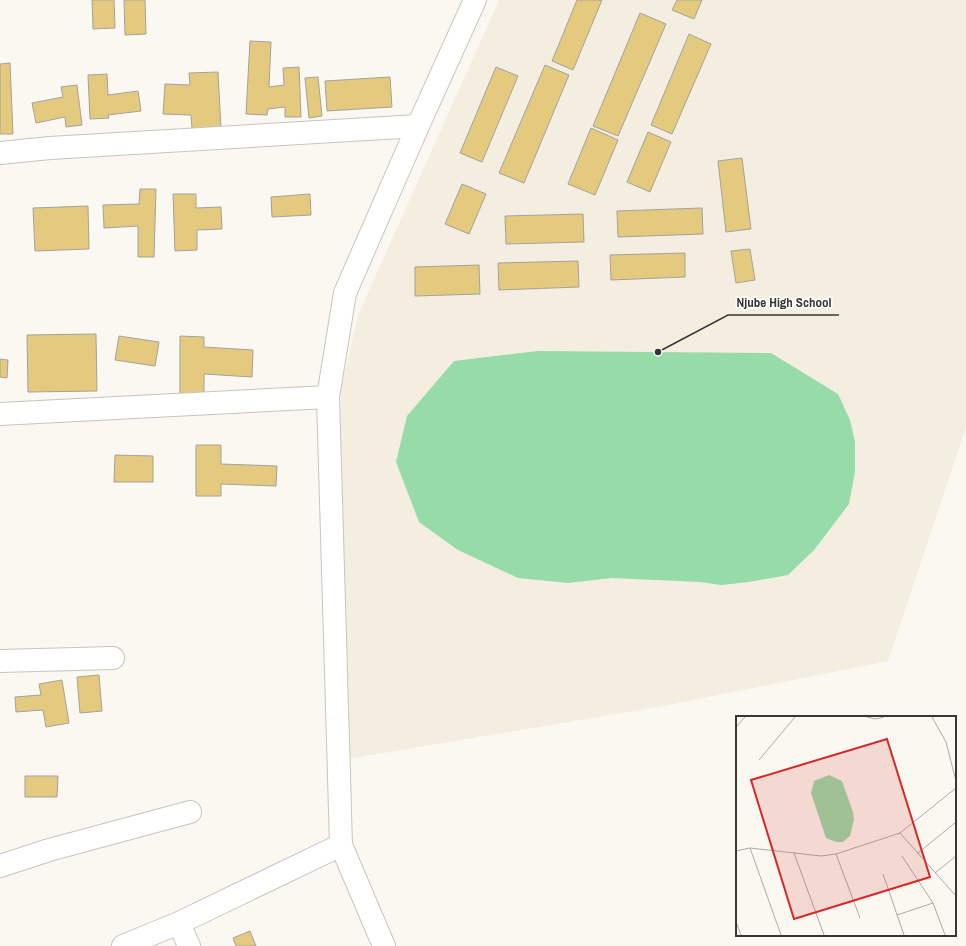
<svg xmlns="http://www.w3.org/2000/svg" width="966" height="946" font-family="'Archivo Narrow',sans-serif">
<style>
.built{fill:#f3eee0}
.green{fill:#97dba9}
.building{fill:#e4ca7e;stroke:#a4a29c}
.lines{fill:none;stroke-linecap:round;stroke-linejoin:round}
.minor-casing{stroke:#c7c5bf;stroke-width:24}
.minor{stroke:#fff;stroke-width:22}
.inset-road{fill:none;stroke:#acaba6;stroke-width:1}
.view{fill:#d62828;fill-opacity:0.15;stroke:#d62828;stroke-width:2}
.inset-edge{fill:none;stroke:#383735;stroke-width:2}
.leader{fill:none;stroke:#383735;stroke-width:1.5}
.callout-dot{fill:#383735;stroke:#fff;stroke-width:1.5}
.callout-label{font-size:13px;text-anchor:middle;font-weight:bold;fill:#383735;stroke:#fff;stroke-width:3.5;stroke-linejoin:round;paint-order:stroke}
</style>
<rect width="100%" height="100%" fill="#faf8f1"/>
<!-- built -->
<path class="built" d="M 499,0 L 966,0 L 966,427 L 888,661 L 658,707 L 348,759 L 340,540 L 341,390 L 358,315 Z"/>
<!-- green -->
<path class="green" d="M 538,351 L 771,353 L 838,394 L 850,420 L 855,442 L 855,472 L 849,504 L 814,550 L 788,575 L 749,582 L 721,585 L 700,582 L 612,578 L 568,583 L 518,578 L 458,550 L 419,522 L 396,462 L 407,416 L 454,361 Z"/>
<!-- building -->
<g class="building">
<path d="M 92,0 L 114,0 L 115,28 L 93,29 Z"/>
<path d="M 124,0 L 145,0 L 146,34 L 125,35 Z"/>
<path d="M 577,0 L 602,0 L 573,70 L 552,61 Z"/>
<path d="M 677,0 L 702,0 L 694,19 L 672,10 Z"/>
<path d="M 640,13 L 666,24 L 618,136 L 593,126 Z"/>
<path d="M 689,34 L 711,44 L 672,134 L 651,125 Z"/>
<path d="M 250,41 L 271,42 L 269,87 L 284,85 L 283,68 L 299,67 L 301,117 L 285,117 L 285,107 L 268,109 L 267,115 L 246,114 Z"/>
<path d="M 10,63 L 13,134 L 0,134 L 0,64 Z"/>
<path d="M 545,65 L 569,75 L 524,183 L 499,173 Z"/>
<path d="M 496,67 L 518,76 L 482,162 L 460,153 Z"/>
<path d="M 218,72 L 221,128 L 192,129 L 191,115 L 163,114 L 165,84 L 190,85 L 189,73 Z"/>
<path d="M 107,74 L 108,95 L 138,91 L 141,111 L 108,115 L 109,118 L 90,119 L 88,75 Z"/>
<path d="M 318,77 L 322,116 L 309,118 L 305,78 Z"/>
<path d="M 390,77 L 392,107 L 327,111 L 325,81 Z"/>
<path d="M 77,85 L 82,125 L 66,127 L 65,117 L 36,123 L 32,103 L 63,97 L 61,87 Z"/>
<path d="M 591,128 L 618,140 L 595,195 L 568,184 Z"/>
<path d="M 648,132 L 671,142 L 650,192 L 627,182 Z"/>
<path d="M 742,158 L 751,229 L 726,232 L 718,161 Z"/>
<path d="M 462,184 L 486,194 L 469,234 L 445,224 Z"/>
<path d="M 140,189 L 156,189 L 154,257 L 138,257 L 138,226 L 104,228 L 103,205 L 139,204 Z"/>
<path d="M 173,194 L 196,194 L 196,208 L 221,207 L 222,229 L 197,230 L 197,250 L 175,251 Z"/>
<path d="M 310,194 L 311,215 L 272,217 L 271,197 Z"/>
<path d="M 88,206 L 89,249 L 35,251 L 33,208 Z"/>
<path d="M 702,208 L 703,234 L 618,237 L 617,211 Z"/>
<path d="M 583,214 L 584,242 L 506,244 L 505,216 Z"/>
<path d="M 750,249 L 755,280 L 736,283 L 731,251 Z"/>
<path d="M 685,253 L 685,277 L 611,280 L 610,255 Z"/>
<path d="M 578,261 L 579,287 L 499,290 L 498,263 Z"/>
<path d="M 479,265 L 480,294 L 415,296 L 415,267 Z"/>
<path d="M 96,334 L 97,391 L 28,392 L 27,335 Z"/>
<path d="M 119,336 L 159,342 L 155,366 L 115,360 Z"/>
<path d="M 180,336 L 204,337 L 204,347 L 253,350 L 252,377 L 204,374 L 204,396 L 180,396 Z"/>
<path d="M 0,359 L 8,360 L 7,378 L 0,377 Z"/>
<path d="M 196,445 L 221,445 L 221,464 L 277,466 L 276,486 L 221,484 L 221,496 L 196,496 Z"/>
<path d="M 115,455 L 153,456 L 153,482 L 114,482 Z"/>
<path d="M 99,675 L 102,711 L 80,713 L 77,677 Z"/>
<path d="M 62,680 L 69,723 L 46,727 L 43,710 L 16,712 L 15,697 L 41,695 L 39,684 Z"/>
<path d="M 25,776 L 58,776 L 57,797 L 25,797 Z"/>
<path d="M 250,931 L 256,946 L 236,946 L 233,938 Z"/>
</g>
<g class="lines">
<defs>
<g id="minor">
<path d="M 0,153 L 50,148 L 418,126"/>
<path d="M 0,414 L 328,397"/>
<path d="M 0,661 L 113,658"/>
<path d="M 0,866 L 49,850 L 190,812"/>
<path d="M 179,923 L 189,946"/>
<path d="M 123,946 L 179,923 L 341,845"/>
<path d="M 384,946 L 341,845 L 328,397 L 345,293 L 418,126 L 475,0"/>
</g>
</defs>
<!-- minor casing -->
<use href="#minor" class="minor-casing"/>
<!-- minor -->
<use href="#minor" class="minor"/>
</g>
<!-- overview -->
<g transform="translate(736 716)">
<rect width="220" height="220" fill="#faf8f1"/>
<path d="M 93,59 L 106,65 L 117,96 L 118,103 L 114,120 L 107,126 L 100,126 L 90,122 L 75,77 L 78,65 Z" fill="#97dba9"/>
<path class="inset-road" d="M 131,1 L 139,3 L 148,1M 196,1 L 210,26 L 220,65M 0,11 L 9,1M 23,44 L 59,1M 164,117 L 220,180M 14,132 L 45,219M 0,135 L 14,132 L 85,140 L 100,138 L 164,117 L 220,72M 58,137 L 88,219M 182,137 L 220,106M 100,138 L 124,202M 166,140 L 197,187 L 209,219M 199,157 L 220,140M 147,158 L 168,219M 161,199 L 197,187M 0,206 L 5,219"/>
<path class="view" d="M 151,23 L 194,161 L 58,203 L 15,64 Z"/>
<rect width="220" height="220" class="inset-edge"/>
</g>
<!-- callouts -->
<path class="leader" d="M658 352L728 315H839"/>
<circle class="callout-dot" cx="658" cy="352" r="4"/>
<g class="callout-label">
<text x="784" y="307">Njube High School</text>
</g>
</svg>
